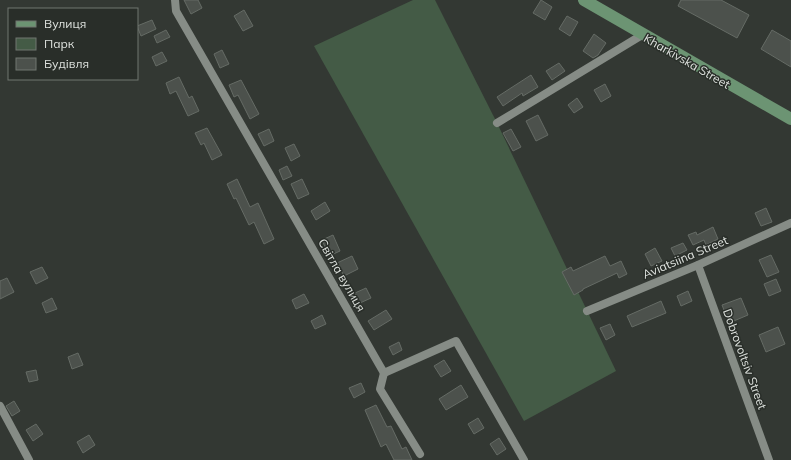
<svg xmlns="http://www.w3.org/2000/svg" width="791" height="460" font-family="Mulish,sans-serif">
<style>
.green{fill:#445b46}
.building{fill:#4c514c;stroke:#656b65}
.lines{fill:none;stroke-linecap:round;stroke-linejoin:round}
.street{stroke:#868c86;stroke-width:8}
.secondary{stroke:#6c9473;stroke-width:12}
.labels{text-anchor:middle;dominant-baseline:central;stroke-width:3;stroke-linejoin:round;paint-order:stroke}
.street-label{font-size:12px;fill:#dee2de;stroke:#292e29}
</style>
<rect width="100%" height="100%" fill="#333833"/>
<!-- green -->
<path class="green" d="M 413,0 L 435,0 L 497,123 L 616,371 L 524,421 L 314,46 Z"/>
<!-- building -->
<g class="building">
<path d="M 184,0 L 198,0 L 202,8 L 191,14 Z"/>
<path d="M 541,0 L 552,7 L 545,20 L 533,13 Z"/>
<path d="M 681,0 L 721,0 L 749,15 L 737,38 L 678,6 Z"/>
<path d="M 244,10 L 253,26 L 243,31 L 234,16 Z"/>
<path d="M 567,16 L 578,22 L 570,36 L 559,29 Z"/>
<path d="M 152,20 L 156,29 L 141,36 L 137,26 Z"/>
<path d="M 166,30 L 170,37 L 157,43 L 154,36 Z"/>
<path d="M 772,30 L 791,41 L 791,67 L 761,49 Z"/>
<path d="M 594,34 L 606,43 L 598,55 L 593,58 L 583,51 Z"/>
<path d="M 222,50 L 229,64 L 220,68 L 214,54 Z"/>
<path d="M 162,52 L 167,61 L 156,66 L 152,57 Z"/>
<path d="M 559,63 L 565,71 L 552,80 L 546,71 Z"/>
<path d="M 531,75 L 538,87 L 523,96 L 522,93 L 503,106 L 497,97 Z"/>
<path d="M 179,77 L 189,98 L 192,96 L 199,111 L 188,116 L 176,91 L 170,94 L 166,83 Z"/>
<path d="M 241,80 L 259,114 L 250,119 L 238,95 L 234,97 L 229,85 Z"/>
<path d="M 605,84 L 611,96 L 601,102 L 594,90 Z"/>
<path d="M 577,98 L 583,107 L 574,113 L 568,105 Z"/>
<path d="M 538,115 L 548,135 L 536,141 L 526,121 Z"/>
<path d="M 207,128 L 222,155 L 212,160 L 204,143 L 201,145 L 195,133 Z"/>
<path d="M 269,129 L 274,141 L 264,146 L 258,134 Z"/>
<path d="M 511,129 L 521,147 L 513,151 L 503,133 Z"/>
<path d="M 294,144 L 300,156 L 291,161 L 285,148 Z"/>
<path d="M 287,166 L 292,176 L 283,180 L 279,170 Z"/>
<path d="M 237,179 L 250,207 L 258,203 L 274,239 L 264,244 L 254,222 L 249,225 L 236,198 L 234,199 L 227,184 Z"/>
<path d="M 302,179 L 309,194 L 298,199 L 291,184 Z"/>
<path d="M 325,202 L 330,211 L 316,220 L 311,211 Z"/>
<path d="M 766,208 L 772,222 L 761,226 L 755,213 Z"/>
<path d="M 713,227 L 718,239 L 706,245 L 704,240 L 693,245 L 688,235 L 696,232 L 697,235 Z"/>
<path d="M 333,235 L 340,251 L 329,256 L 322,240 Z"/>
<path d="M 683,243 L 687,250 L 675,256 L 671,248 Z"/>
<path d="M 655,248 L 662,261 L 651,266 L 645,254 Z"/>
<path d="M 771,255 L 779,272 L 767,277 L 759,260 Z"/>
<path d="M 352,256 L 358,269 L 344,276 L 337,263 Z"/>
<path d="M 605,256 L 610,266 L 621,261 L 627,274 L 619,278 L 617,273 L 583,289 L 583,290 L 574,295 L 562,272 L 571,267 L 573,271 Z"/>
<path d="M 42,267 L 48,278 L 36,284 L 30,272 Z"/>
<path d="M 7,278 L 14,292 L 0,299 L 0,281 Z"/>
<path d="M 776,279 L 781,291 L 769,296 L 764,284 Z"/>
<path d="M 366,288 L 371,298 L 360,303 L 355,293 Z"/>
<path d="M 688,291 L 692,301 L 681,306 L 677,296 Z"/>
<path d="M 304,294 L 309,303 L 296,309 L 292,300 Z"/>
<path d="M 52,298 L 57,309 L 46,313 L 42,303 Z"/>
<path d="M 741,298 L 748,315 L 729,323 L 722,305 Z"/>
<path d="M 661,301 L 666,313 L 632,327 L 627,316 Z"/>
<path d="M 386,310 L 392,319 L 374,330 L 368,321 Z"/>
<path d="M 322,315 L 326,324 L 315,329 L 311,321 Z"/>
<path d="M 610,324 L 615,335 L 606,340 L 600,328 Z"/>
<path d="M 778,327 L 785,344 L 766,352 L 759,335 Z"/>
<path d="M 399,342 L 402,350 L 393,355 L 389,347 Z"/>
<path d="M 78,353 L 83,365 L 72,369 L 68,357 Z"/>
<path d="M 444,360 L 451,371 L 441,377 L 434,366 Z"/>
<path d="M 36,370 L 38,380 L 29,382 L 26,372 Z"/>
<path d="M 361,383 L 365,392 L 354,398 L 349,388 Z"/>
<path d="M 461,385 L 468,397 L 446,410 L 439,399 Z"/>
<path d="M 14,401 L 20,411 L 12,416 L 6,406 Z"/>
<path d="M 376,405 L 387,427 L 391,426 L 402,449 L 406,447 L 412,460 L 394,460 L 386,444 L 381,447 L 365,410 Z"/>
<path d="M 478,418 L 484,428 L 474,434 L 468,424 Z"/>
<path d="M 36,424 L 43,434 L 33,441 L 26,430 Z"/>
<path d="M 89,435 L 95,445 L 83,453 L 77,442 Z"/>
<path d="M 499,438 L 506,449 L 497,455 L 490,444 Z"/>
</g>
<g class="lines">
<!-- street -->
<g class="street">
<path d="M 175,0 L 176,11 L 384,373 L 456,341 L 524,460"/>
<path d="M 497,123 L 642,35"/>
<path d="M 698,265 L 769,460"/>
<path d="M 587,311 L 698,265 L 791,223"/>
<path d="M 384,373 L 380,389 L 420,454"/>
<path d="M 0,406 L 29,460"/>
</g>
<!-- secondary -->
<path class="secondary" d="M 584,0 L 791,119"/>
</g>
<g class="labels">
<!-- street labels -->
<g class="street-label">
<text transform="translate(687 61) rotate(30)">Kharkivska Street</text>
<text transform="translate(685 257) rotate(-23)">Aviatsiina Street</text>
<text transform="translate(342 275) rotate(60)">Світла вулиця</text>
<text transform="translate(745 359) rotate(70)">Dobrovoltsiv Street</text>
</g>
</g>
<!-- legend -->
<rect x="8" y="8" width="130" height="72" fill="#292e29" stroke="#717671"/>
<rect x="16" y="21" width="20" height="6" fill="#6c9473" stroke="#717671"/>
<text x="44" y="28" font-size="12" fill="#dee2de">Вулиця</text>
<rect x="16" y="38" width="20" height="12" fill="#445b46" stroke="#717671"/>
<text x="44" y="48" font-size="12" fill="#dee2de">Парк</text>
<rect x="16" y="58" width="20" height="12" fill="#4c514c" stroke="#717671"/>
<text x="44" y="68" font-size="12" fill="#dee2de">Будівля</text>
</svg>
